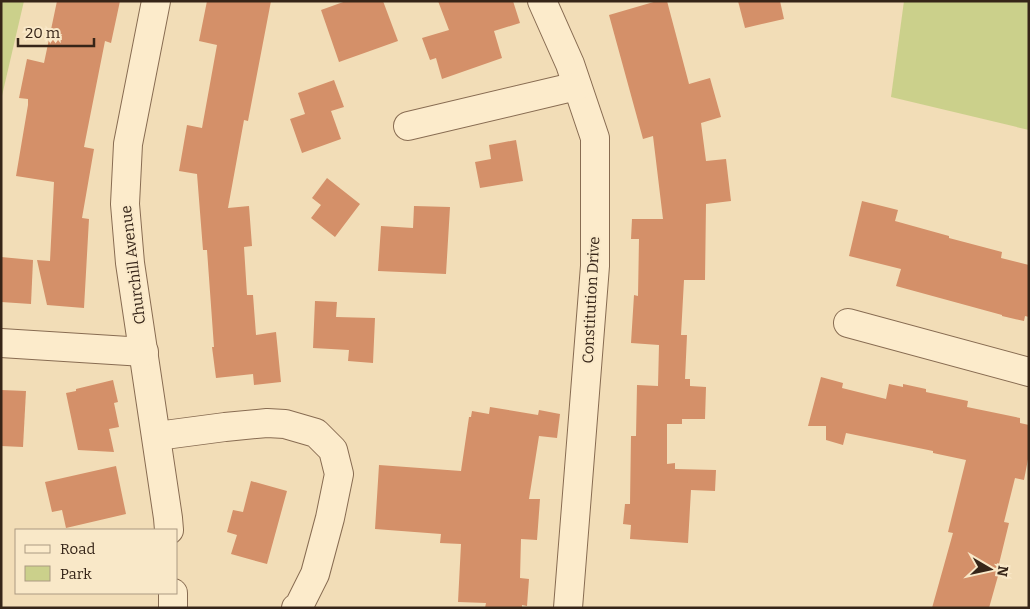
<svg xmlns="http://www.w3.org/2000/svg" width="1030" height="609" font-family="Bitter,serif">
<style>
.green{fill:#cbd08b}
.building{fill:#d49069}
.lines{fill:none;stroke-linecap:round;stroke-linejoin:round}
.minor-casing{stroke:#886c52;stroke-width:30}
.minor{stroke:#fcebcb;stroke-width:28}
.labels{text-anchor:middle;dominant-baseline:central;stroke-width:4;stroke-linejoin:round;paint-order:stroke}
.street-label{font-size:15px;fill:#362518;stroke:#f9e8c8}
</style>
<rect width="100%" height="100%" fill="#f2ddb7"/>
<!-- green -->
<g class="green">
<path d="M 1,1 L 24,1 L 1,100 Z"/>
<path d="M 904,1 L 1029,1 L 1029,130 L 891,97 Z"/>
</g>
<!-- building -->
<g class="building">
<path d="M 57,1 L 120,1 L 111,43 L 105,41 L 84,147 L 94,149 L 82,218 L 89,219 L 84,308 L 47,305 L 37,260 L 50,261 L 54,182 L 16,176 L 28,105 L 28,99 L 19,98 L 27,59 L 44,63 Z"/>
<path d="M 207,1 L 271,1 L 248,121 L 244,120 L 228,208 L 249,206 L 252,246 L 244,247 L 247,295 L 253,295 L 256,335 L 276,332 L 281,382 L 254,385 L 253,374 L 216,378 L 212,347 L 214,347 L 207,250 L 203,250 L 197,174 L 179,171 L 187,125 L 202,128 L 217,45 L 199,41 Z"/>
<path d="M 346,1 L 383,1 L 398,41 L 339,62 L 321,10 Z"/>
<path d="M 438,1 L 513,1 L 520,23 L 494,31 L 502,58 L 442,79 L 436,58 L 430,60 L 422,38 L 449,30 Z"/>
<path d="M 657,1 L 667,1 L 689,84 L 710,78 L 721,117 L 701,123 L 706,161 L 726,159 L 731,201 L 706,204 L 705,280 L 684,280 L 681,335 L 687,335 L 685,379 L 690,379 L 690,386 L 706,387 L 705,419 L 682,419 L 682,424 L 667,424 L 667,464 L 675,463 L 675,469 L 716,470 L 715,491 L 691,490 L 688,543 L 630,539 L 631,525 L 623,524 L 625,504 L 630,504 L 631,436 L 636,436 L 637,385 L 658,386 L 659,345 L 631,343 L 634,295 L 638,296 L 639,239 L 631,239 L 632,219 L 663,219 L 653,136 L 643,139 L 609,15 Z"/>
<path d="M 738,1 L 780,1 L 784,19 L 745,28 Z"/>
<path d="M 334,80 L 344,107 L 331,111 L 341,139 L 302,153 L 290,119 L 305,114 L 298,93 Z"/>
<path d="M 516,140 L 523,181 L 480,188 L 475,162 L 491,159 L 489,145 Z"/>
<path d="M 327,178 L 360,204 L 335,237 L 311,218 L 321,205 L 312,198 Z"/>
<path d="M 862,201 L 898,210 L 895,221 L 949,236 L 949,238 L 1002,252 L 1001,258 L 1029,265 L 1029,317 L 1025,316 L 1024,321 L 1002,316 L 1002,315 L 896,286 L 901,269 L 849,256 Z"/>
<path d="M 414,206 L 450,207 L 446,274 L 378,271 L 381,226 L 413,228 Z"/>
<path d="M 1,257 L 33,260 L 31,304 L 1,302 Z"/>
<path d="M 315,301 L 337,302 L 336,317 L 375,318 L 373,363 L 348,361 L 349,350 L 313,348 Z"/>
<path d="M 821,377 L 843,383 L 842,388 L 886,399 L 889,384 L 903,387 L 903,384 L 926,389 L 926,392 L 968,401 L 967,407 L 1020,418 L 1020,423 L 1029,425 L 1029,454 L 1024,480 L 1015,478 L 1004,522 L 1009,523 L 996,576 L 998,576 L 989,608 L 932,608 L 953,533 L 948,532 L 966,460 L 933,453 L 933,451 L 846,433 L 843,445 L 826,440 L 826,426 L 808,426 Z"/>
<path d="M 113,380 L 118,402 L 114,403 L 119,427 L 109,429 L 114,452 L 78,450 L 66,393 L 76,391 L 76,389 Z"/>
<path d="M 1,390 L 26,391 L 23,447 L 1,446 Z"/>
<path d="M 490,407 L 538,415 L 539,410 L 560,414 L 557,438 L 539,436 L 529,499 L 540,499 L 537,540 L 521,539 L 520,578 L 529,579 L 527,606 L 522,605 L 522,608 L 485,608 L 486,603 L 458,602 L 461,544 L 440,543 L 441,534 L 375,529 L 379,465 L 461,471 L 469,417 L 471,417 L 472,411 L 489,414 Z"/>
<path d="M 116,466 L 126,514 L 66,528 L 62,510 L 52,512 L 45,482 Z"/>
<path d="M 251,481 L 287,491 L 267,564 L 231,554 L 237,535 L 227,532 L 233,510 L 243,512 Z"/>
</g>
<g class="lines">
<defs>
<g id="minor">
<path d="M 156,1 L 128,144 L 125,204 L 130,263 L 168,518 L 169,530"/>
<path d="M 542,1 L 570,64 L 595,138 L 595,266 L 568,608"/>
<path d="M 408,126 L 577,86"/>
<path d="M 848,323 L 1029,372"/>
<path d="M 1,343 L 144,352"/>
<path d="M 157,436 L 225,427 L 267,423 L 285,424 L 316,433 L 333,450 L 339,474 L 330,518 L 315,574 L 299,606 L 296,608"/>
<path d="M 173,593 L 173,608"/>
</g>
</defs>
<!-- minor casing -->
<use href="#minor" class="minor-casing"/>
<!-- minor -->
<use href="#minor" class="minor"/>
</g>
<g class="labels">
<!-- street labels -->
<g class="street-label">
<text transform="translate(133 265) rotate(-97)">Churchill Avenue</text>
<text transform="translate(591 300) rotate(-87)">Constitution Drive</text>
</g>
</g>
<!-- border -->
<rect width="1030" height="609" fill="none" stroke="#362518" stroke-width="5"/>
<!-- legend -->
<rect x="15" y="529" width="162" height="65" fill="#f9e8c8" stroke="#ab9a82"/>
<rect x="25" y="545" width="25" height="8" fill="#fcebcb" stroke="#ab9a82"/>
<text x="60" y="554" font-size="15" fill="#362518">Road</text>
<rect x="25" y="566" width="25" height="15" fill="#cbd08b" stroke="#ab9a82"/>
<text x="60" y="579" font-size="15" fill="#362518">Park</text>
<!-- north arrow -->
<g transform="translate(990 569) rotate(99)" stroke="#f9e8c8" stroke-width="4" paint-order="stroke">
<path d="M0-4L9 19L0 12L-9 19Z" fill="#362518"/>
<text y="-8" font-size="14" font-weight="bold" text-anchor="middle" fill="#362518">N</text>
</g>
<!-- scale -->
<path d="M18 38v8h76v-8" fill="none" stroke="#362518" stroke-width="2.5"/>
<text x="25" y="38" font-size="15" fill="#362518" stroke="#f9e8c8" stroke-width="4" paint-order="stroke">20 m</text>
</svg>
